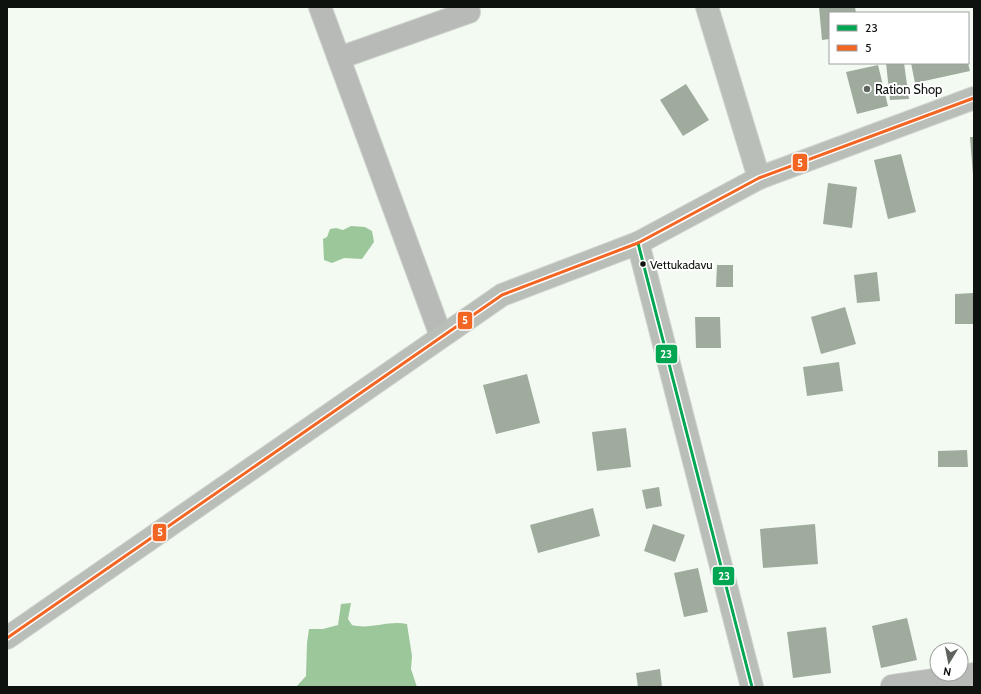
<svg xmlns="http://www.w3.org/2000/svg" width="981" height="694" font-family="Cabin,sans-serif">
<style>
.water{fill:#9cc79b}
.building{fill:#9eab9d}
.lines{fill:none;stroke-linecap:round;stroke-linejoin:round}
.minor-casing{stroke:#cfd4ce;stroke-width:24}
.major-casing{stroke:#cfd4ce;stroke-width:24}
.minor{stroke:#b7bab6;stroke-width:22}
.major{stroke:#b9beb8;stroke-width:22}
.bus-1-casing{stroke:#fff;stroke-width:6}
.bus-2-casing{stroke:#fff;stroke-width:6}
.bus-1{stroke:#00a651;stroke-width:3}
.bus-2{stroke:#f26522;stroke-width:3}
.poi-dot{fill:#5e635e;stroke:#fff;stroke-width:1.5}
.bus-dot{fill:#0e120e;stroke:#fff;stroke-width:1.5}
.labels{text-anchor:middle;dominant-baseline:central;stroke-width:4;stroke-linejoin:round;paint-order:stroke}
.bus-label{font-size:12px;fill:#0e120e;stroke:#fff;text-anchor:start}
.poi-label{font-size:13px;fill:#0e120e;stroke:#fff;text-anchor:start}
.line-badge{stroke:#fff;stroke-width:1.5}
.badge-label{font-size:11px;text-anchor:middle;font-weight:bold;fill:#fff}
</style>
<rect width="100%" height="100%" fill="#f3faf2"/>
<!-- water -->
<g class="water">
<path d="M 351,226 L 365,227 L 372,231 L 374,242 L 362,259 L 344,258 L 332,263 L 324,260 L 323,239 L 327,237 L 330,229 L 336,228 L 343,230 Z"/>
<path d="M 351,603 L 348,619 L 352,625 C 371,630 388,620 407,624 L 412,656 L 411,669 L 417,687 L 296,687 L 306,676 L 307,643 L 309,629 L 323,629 L 338,625 L 341,604 Z"/>
</g>
<!-- building -->
<g class="building">
<path d="M 819,7 L 855,7 L 856,13 L 830,13 L 830,39 L 822,40 Z"/>
<path d="M 886,63 L 904,63 L 909,99 L 890,100 Z"/>
<path d="M 911,63 L 968,63 L 970,71 L 915,83 Z"/>
<path d="M 878,65 L 888,106 L 857,114 L 846,72 Z"/>
<path d="M 686,84 L 709,120 L 683,136 L 660,100 Z"/>
<path d="M 970,137 L 974,137 L 974,175 L 973,175 Z"/>
<path d="M 901,154 L 916,212 L 888,219 L 874,160 Z"/>
<path d="M 828,183 L 857,187 L 852,228 L 823,224 Z"/>
<path d="M 717,265 L 733,265 L 733,287 L 716,287 Z"/>
<path d="M 877,272 L 880,301 L 857,303 L 854,275 Z"/>
<path d="M 974,293 L 974,324 L 955,324 L 955,294 Z"/>
<path d="M 845,307 L 856,344 L 821,354 L 811,317 Z"/>
<path d="M 695,317 L 720,317 L 721,348 L 696,348 Z"/>
<path d="M 839,362 L 843,391 L 807,396 L 803,367 Z"/>
<path d="M 527,374 L 540,423 L 496,434 L 483,385 Z"/>
<path d="M 626,428 L 631,467 L 597,471 L 592,432 Z"/>
<path d="M 967,450 L 968,467 L 938,467 L 938,451 Z"/>
<path d="M 659,487 L 662,506 L 646,509 L 642,490 Z"/>
<path d="M 593,508 L 600,536 L 538,553 L 530,525 Z"/>
<path d="M 653,524 L 685,535 L 675,562 L 644,551 Z"/>
<path d="M 815,524 L 818,564 L 763,568 L 760,529 Z"/>
<path d="M 698,568 L 708,612 L 684,617 L 674,573 Z"/>
<path d="M 907,618 L 917,660 L 881,668 L 872,626 Z"/>
<path d="M 826,627 L 831,673 L 793,678 L 787,632 Z"/>
<path d="M 660,669 L 662,687 L 638,687 L 636,673 Z"/>
</g>
<g class="lines">
<defs>
<g id="minor">
<path d="M 320,7 L 441,336"/>
<path d="M 339,58 L 469,12"/>
<path d="M 892,686 L 974,674"/>
</g>
<g id="major">
<path d="M 707,7 L 759,178"/>
<path d="M 638,243 L 752,687"/>
<path d="M 7,638 L 502,295 L 638,243 L 759,178 L 974,98"/>
</g>
</defs>
<!-- minor casing -->
<use href="#minor" class="minor-casing"/>
<!-- major casing -->
<use href="#major" class="major-casing"/>
<!-- minor -->
<use href="#minor" class="minor"/>
<!-- major -->
<use href="#major" class="major"/>
<defs>
<path id="bus-1" d="M 638,243 L 752,687"/>
<path id="bus-2" d="M 7,638 L 502,295 L 638,243 L 759,178 L 974,98"/>
</defs>
<!-- bus-1 casing -->
<use href="#bus-1" class="bus-1-casing"/>
<!-- bus-2 casing -->
<use href="#bus-2" class="bus-2-casing"/>
<!-- bus-1 -->
<use href="#bus-1" class="bus-1"/>
<!-- bus-2 -->
<use href="#bus-2" class="bus-2"/>
</g>
<!-- markers -->
<circle class="poi-dot" cx="867" cy="89" r="4"/>
<circle class="bus-dot" cx="643" cy="264" r="3.5"/>
<g class="labels">
<!-- bus labels -->
<g class="bus-label">
<text x="650" y="264">Vettukadavu</text>
</g>
<!-- poi labels -->
<g class="poi-label">
<text x="875" y="89">Ration Shop</text>
</g>
</g>
<g class="line-badge">
<rect x="792" y="153" width="16" height="19" rx="4" fill="#f26522"/>
<rect x="457" y="311" width="16" height="19" rx="4" fill="#f26522"/>
<rect x="655" y="344" width="23" height="20" rx="4" fill="#00a651"/>
<rect x="152" y="523" width="15" height="19" rx="4" fill="#f26522"/>
<rect x="712" y="566" width="23" height="20" rx="4" fill="#00a651"/>
</g>
<g class="badge-label">
<text x="800" y="167">5</text>
<text x="465" y="324">5</text>
<text x="666" y="358">23</text>
<text x="160" y="536">5</text>
<text x="724" y="580">23</text>
</g>
<!-- border -->
<rect width="981" height="694" fill="none" stroke="#0e120e" stroke-width="16"/>
<!-- legend -->
<rect x="829" y="12" width="140" height="52" fill="#ffffff" stroke="#9fa09f"/>
<rect x="837" y="25" width="20" height="6" fill="#00a651" stroke="#9fa09f"/>
<text x="865" y="32" font-size="12" fill="#0e120e">23</text>
<rect x="837" y="45" width="20" height="6" fill="#f26522" stroke="#9fa09f"/>
<text x="865" y="52" font-size="12" fill="#0e120e">5</text>
<!-- north arrow -->
<g transform="translate(949 662) rotate(190)"><circle r="19" fill="#ffffff" stroke="#9fa09f"/>
<path d="M0-3L7 15L0 10L-7 15Z" fill="#5e635e"/>
<text y="-6" font-size="11" font-weight="bold" text-anchor="middle" fill="#0e120e">N</text>
</g>
</svg>
